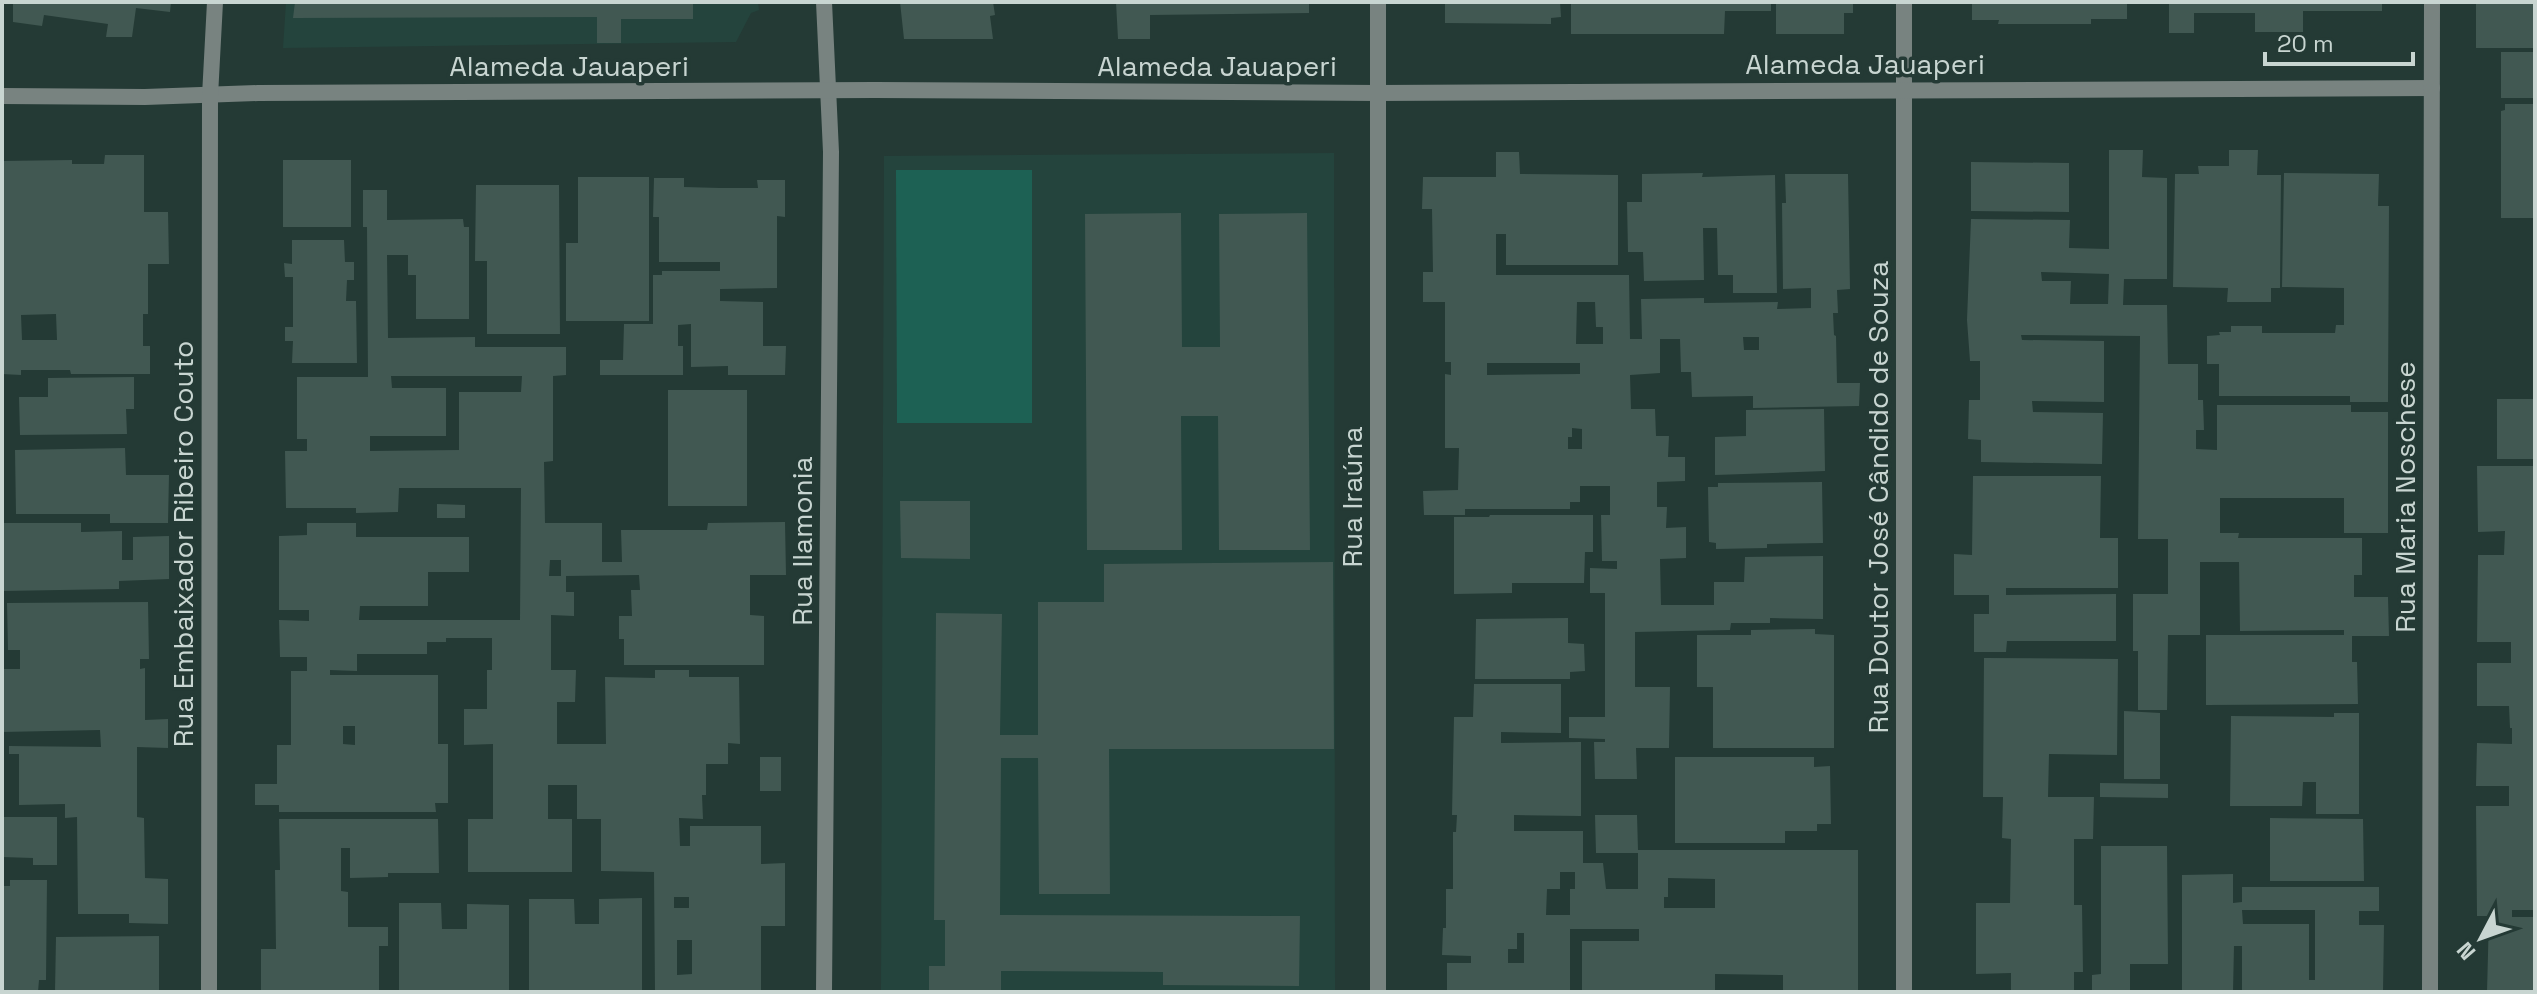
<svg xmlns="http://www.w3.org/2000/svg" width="2537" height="994" font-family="'Space Grotesk',sans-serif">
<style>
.built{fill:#24443d}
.green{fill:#1d6154}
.building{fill:#415852;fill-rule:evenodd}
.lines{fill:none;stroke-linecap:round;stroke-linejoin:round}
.minor{stroke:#788380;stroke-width:16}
.labels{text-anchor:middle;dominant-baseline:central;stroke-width:7;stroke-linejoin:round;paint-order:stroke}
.street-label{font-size:28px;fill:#c8d5d1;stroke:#243a35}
</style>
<rect width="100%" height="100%" fill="#243a35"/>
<!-- built -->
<g class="built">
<path d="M 286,2 L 758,2 L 759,10 L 751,13 L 736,42 L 283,48 Z"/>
<path d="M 1334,153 L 1335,992 L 881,992 L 884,156 Z"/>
</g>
<!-- green -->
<path class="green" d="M 896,170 L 1032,170 L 1032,423 L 897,423 Z"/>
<!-- building -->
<g class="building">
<path d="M 13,2 L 171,2 L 170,12 L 136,8 L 132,37 L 106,37 L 108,24 L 44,15 L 42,26 L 13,22 Z"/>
<path d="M 295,2 L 693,2 L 693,19 L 621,19 L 621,43 L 597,43 L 597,17 L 293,18 Z"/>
<path d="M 900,2 L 993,2 L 995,15 L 990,16 L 993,39 L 904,39 Z"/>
<path d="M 1116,2 L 1309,2 L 1309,13 L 1150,15 L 1150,39 L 1118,39 Z"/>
<path d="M 1445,2 L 1560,2 L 1561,17 L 1551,18 L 1551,24 L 1445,23 Z"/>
<path d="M 1571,2 L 1771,2 L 1771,11 L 1725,11 L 1724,34 L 1571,34 Z"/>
<path d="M 1776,2 L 1853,2 L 1853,13 L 1844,13 L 1844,34 L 1776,34 Z"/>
<path d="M 1972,2 L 2127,2 L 2127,19 L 2091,19 L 2091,24 L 1998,24 L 1999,20 L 1972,20 Z"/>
<path d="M 2169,2 L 2382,2 L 2382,11 L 2303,11 L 2303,32 L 2255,32 L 2255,13 L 2194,13 L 2194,33 L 2169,33 Z"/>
<rect x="2476" y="2" width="59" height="46"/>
<rect x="2501" y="52" width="34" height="46"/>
<path d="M 2505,104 L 2535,104 L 2535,218 L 2501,218 L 2501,111 L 2505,110 Z"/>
<path d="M 2109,150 L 2143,150 L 2142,177 L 2167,178 L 2167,279 L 2124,279 L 2123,305 L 2167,305 L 2168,364 L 2198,364 L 2198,400 L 2203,400 L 2204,430 L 2196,430 L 2196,449 L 2217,450 L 2217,405 L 2351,405 L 2351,412 L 2388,412 L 2388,533 L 2344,533 L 2344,498 L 2220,498 L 2220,533 L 2239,533 L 2238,538 L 2362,538 L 2362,575 L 2354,575 L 2354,597 L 2388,597 L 2389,636 L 2352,636 L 2352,662 L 2357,662 L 2358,704 L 2206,705 L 2206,635 L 2344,635 L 2344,630 L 2240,631 L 2239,562 L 2200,562 L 2200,635 L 2168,635 L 2167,710 L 2138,710 L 2138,651 L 2133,651 L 2133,594 L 2168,594 L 2168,539 L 2138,539 L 2140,336 L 2021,335 L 2022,340 L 2104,341 L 2104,402 L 2032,401 L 2033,412 L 2103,413 L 2102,464 L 1981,462 L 1981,440 L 1968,439 L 1969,400 L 1980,400 L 1980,361 L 1970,361 L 1967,320 L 1971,219 L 2070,220 L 2069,248 L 2109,249 ZM 2041,272 L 2109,274 L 2108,304 L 2070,304 L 2071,281 L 2042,281 Z"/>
<path d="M 2229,150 L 2258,150 L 2257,175 L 2281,175 L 2280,288 L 2271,288 L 2271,302 L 2227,302 L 2228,288 L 2173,287 L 2175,174 L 2199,174 L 2198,166 L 2229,166 Z"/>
<path d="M 1496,152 L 1519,152 L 1520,174 L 1618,175 L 1618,265 L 1506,265 L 1506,234 L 1496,234 L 1496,275 L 1629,275 L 1630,339 L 1642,339 L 1641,299 L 1704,298 L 1704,303 L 1778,302 L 1777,309 L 1811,308 L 1811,288 L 1783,289 L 1782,203 L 1786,203 L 1785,174 L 1848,174 L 1850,289 L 1837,290 L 1838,313 L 1833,313 L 1834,335 L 1836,336 L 1837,383 L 1860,383 L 1859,406 L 1753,408 L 1753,396 L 1692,397 L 1691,372 L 1681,372 L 1680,339 L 1660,339 L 1660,373 L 1630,375 L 1631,409 L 1655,409 L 1656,436 L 1669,436 L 1668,457 L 1685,457 L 1685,481 L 1657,482 L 1657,507 L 1667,507 L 1666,528 L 1686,527 L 1686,558 L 1660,559 L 1661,605 L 1714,605 L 1714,582 L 1744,582 L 1745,557 L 1823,556 L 1823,619 L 1770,618 L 1770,623 L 1731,623 L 1730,630 L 1635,632 L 1635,687 L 1670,687 L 1669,748 L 1636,748 L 1637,779 L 1595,779 L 1594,742 L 1605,742 L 1605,739 L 1569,738 L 1569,717 L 1605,717 L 1605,593 L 1590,593 L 1590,568 L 1617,569 L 1617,561 L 1602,561 L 1601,515 L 1610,515 L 1610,486 L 1580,486 L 1580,502 L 1570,502 L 1570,509 L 1465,509 L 1465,515 L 1424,515 L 1423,491 L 1458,490 L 1459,448 L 1445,448 L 1445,374 L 1451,375 L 1451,362 L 1445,362 L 1445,302 L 1423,302 L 1423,272 L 1433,272 L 1432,209 L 1422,209 L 1423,177 L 1496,177 ZM 1577,302 L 1595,302 L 1596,327 L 1603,327 L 1603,344 L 1576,344 ZM 1743,337 L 1759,337 L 1759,350 L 1744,350 ZM 1487,363 L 1580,363 L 1580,374 L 1487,375 ZM 1572,428 L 1582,429 L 1582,449 L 1568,449 L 1568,437 L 1572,437 Z"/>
<path d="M 105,155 L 144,155 L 144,212 L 168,212 L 169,264 L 148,264 L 148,314 L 143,314 L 143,346 L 150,346 L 150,374 L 71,374 L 70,370 L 21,370 L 21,375 L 2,374 L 2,161 L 72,160 L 72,164 L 104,164 ZM 56,314 L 57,340 L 22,340 L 21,315 Z"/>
<rect x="283" y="160" width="68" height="67"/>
<path d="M 1971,162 L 2069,163 L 2069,212 L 1971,211 Z"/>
<path d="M 1703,173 L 1702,177 L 1775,175 L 1777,293 L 1733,293 L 1733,275 L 1718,275 L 1717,228 L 1703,228 L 1704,280 L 1644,281 L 1643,252 L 1628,252 L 1627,202 L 1642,202 L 1642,174 Z"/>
<path d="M 2284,173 L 2379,174 L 2378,206 L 2389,206 L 2388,402 L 2350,402 L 2350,396 L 2219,396 L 2219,364 L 2207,364 L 2207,336 L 2220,335 L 2219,332 L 2231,332 L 2231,326 L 2262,326 L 2262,333 L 2335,333 L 2336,325 L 2344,325 L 2344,288 L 2282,287 Z"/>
<path d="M 578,177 L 649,177 L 649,321 L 566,321 L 566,243 L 578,243 Z"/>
<path d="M 654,178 L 684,178 L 684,187 L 720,188 L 758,188 L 757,180 L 785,180 L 785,217 L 777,216 L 777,288 L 720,289 L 720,301 L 763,302 L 763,346 L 786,346 L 785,375 L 728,375 L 728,366 L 691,367 L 691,324 L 678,325 L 678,346 L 683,346 L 683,375 L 600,375 L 600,360 L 623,360 L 624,324 L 653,324 L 653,275 L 662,275 L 662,271 L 720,271 L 720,262 L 659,262 L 659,217 L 653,217 Z"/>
<path d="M 476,185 L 559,185 L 560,334 L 487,334 L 487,261 L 475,261 Z"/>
<path d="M 363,190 L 387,190 L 387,220 L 463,219 L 464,227 L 469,227 L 469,319 L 416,319 L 416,275 L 408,275 L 408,255 L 387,255 L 388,338 L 475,337 L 475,347 L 566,347 L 566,375 L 553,376 L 553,461 L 544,462 L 545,523 L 602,523 L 602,562 L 622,562 L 621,530 L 707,530 L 708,523 L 785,522 L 786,575 L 750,575 L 750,615 L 764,616 L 764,665 L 624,665 L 624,639 L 619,639 L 619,616 L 632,616 L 631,590 L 640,590 L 639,575 L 566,576 L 566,592 L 574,592 L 574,616 L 551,615 L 551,670 L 576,670 L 575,702 L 557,702 L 557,744 L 606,744 L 605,677 L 655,678 L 655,670 L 689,670 L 689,677 L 739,677 L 740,744 L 728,743 L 728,764 L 706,764 L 706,795 L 702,795 L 703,819 L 679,818 L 680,846 L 690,846 L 690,826 L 761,826 L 761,864 L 785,863 L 785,926 L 761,926 L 761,992 L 691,992 L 691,990 L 655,992 L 654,872 L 601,871 L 601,819 L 577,819 L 577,785 L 548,785 L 548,819 L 572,819 L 572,872 L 468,872 L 468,819 L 493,819 L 493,744 L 464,745 L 464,709 L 487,709 L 487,670 L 492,670 L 492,638 L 446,638 L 446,642 L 427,642 L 427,654 L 357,654 L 357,671 L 330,670 L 330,675 L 438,675 L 438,744 L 448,744 L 448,803 L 435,803 L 436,812 L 279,812 L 279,805 L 255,805 L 255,784 L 277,784 L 277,745 L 291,745 L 291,671 L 307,671 L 307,657 L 280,657 L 279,620 L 309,621 L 309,610 L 279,610 L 279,536 L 307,535 L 307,523 L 356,523 L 356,537 L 469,537 L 469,572 L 428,572 L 428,606 L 360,606 L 359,620 L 520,620 L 521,488 L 399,488 L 398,512 L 356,513 L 356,508 L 286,508 L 285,451 L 307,451 L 307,439 L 297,439 L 297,377 L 368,377 L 367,227 L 363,227 ZM 391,376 L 522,376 L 521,392 L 459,392 L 459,450 L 370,451 L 370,436 L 446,436 L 446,388 L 392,388 ZM 550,560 L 561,560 L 561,576 L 549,576 ZM 343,726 L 355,726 L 355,745 L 343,744 ZM 674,897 L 689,897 L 689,908 L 674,908 ZM 677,940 L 692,940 L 692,974 L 677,975 Z"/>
<path d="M 1181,213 L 1182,347 L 1220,347 L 1219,214 L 1307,213 L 1310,550 L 1219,550 L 1218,416 L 1181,416 L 1182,550 L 1087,550 L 1085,214 Z"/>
<path d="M 292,240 L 344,240 L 345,262 L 354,262 L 354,280 L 347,280 L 346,301 L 356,301 L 357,363 L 292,363 L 293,341 L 285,341 L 285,327 L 293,327 L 293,277 L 285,277 L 284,263 L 292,264 Z"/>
<path d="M 134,377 L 134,409 L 126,409 L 127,434 L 20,435 L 19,397 L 48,397 L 48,378 Z"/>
<rect x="668" y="390" width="79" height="116"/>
<rect x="2497" y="399" width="38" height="60"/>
<path d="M 1824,409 L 1825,471 L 1715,475 L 1715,437 L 1746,436 L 1746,410 Z"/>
<path d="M 125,448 L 126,475 L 169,475 L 168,523 L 110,523 L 110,514 L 16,514 L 15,450 Z"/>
<path d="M 2477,466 L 2535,466 L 2535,845 L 2533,845 L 2535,850 L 2535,910 L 2512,910 L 2512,917 L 2535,917 L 2535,992 L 2487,992 L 2489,916 L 2477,916 L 2476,806 L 2509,806 L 2509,786 L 2476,786 L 2477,743 L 2512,744 L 2512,728 L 2510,728 L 2509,706 L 2477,706 L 2477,663 L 2511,663 L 2511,642 L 2477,642 L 2478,555 L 2504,555 L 2505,531 L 2478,532 Z"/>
<path d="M 1973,476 L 2101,476 L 2100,538 L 2118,538 L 2118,588 L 2006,588 L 2006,595 L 2116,594 L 2116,641 L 2007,641 L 2006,652 L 1974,652 L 1974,614 L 1989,614 L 1989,595 L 1954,595 L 1954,554 L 1972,555 Z"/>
<path d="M 1822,482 L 1823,543 L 1767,544 L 1767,548 L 1716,549 L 1716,543 L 1709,542 L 1708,487 L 1718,487 L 1718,483 Z"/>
<path d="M 900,501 L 970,501 L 970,559 L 901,558 Z"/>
<path d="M 437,504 L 465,505 L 465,518 L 437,518 Z"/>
<path d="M 1490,515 L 1593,515 L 1593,552 L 1585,552 L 1584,583 L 1512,583 L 1512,593 L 1454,594 L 1454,517 L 1489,517 Z"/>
<path d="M 2,523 L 81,523 L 81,532 L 122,531 L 122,560 L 133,560 L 133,537 L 169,536 L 169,579 L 119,581 L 119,589 L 2,591 Z"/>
<path d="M 1333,562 L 1334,749 L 1109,749 L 1110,894 L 1039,894 L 1038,758 L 1001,758 L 1000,915 L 1300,916 L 1299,986 L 1163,985 L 1163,972 L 1001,971 L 1001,992 L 929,992 L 929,966 L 945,966 L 945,920 L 934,920 L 936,613 L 1002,614 L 1000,735 L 1038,735 L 1038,602 L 1104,602 L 1104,564 Z"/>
<path d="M 148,602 L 149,659 L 140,659 L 140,669 L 145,668 L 145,720 L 168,719 L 168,748 L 137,747 L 137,817 L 144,818 L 145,878 L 168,879 L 168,924 L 129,923 L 129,914 L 78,914 L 77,817 L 65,818 L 65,804 L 19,805 L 19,754 L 9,754 L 9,746 L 101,747 L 100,730 L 2,732 L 2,669 L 20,669 L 20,650 L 8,650 L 7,603 Z"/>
<path d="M 1568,618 L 1568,643 L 1584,644 L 1585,671 L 1570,672 L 1570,679 L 1475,679 L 1476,619 Z"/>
<path d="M 1815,629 L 1815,634 L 1834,635 L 1834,748 L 1713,748 L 1713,687 L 1697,687 L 1697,635 L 1751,635 L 1751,630 Z"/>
<path d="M 1984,658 L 2118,659 L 2117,755 L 2049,754 L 2048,797 L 2094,797 L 2093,839 L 2074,839 L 2074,905 L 2082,905 L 2083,972 L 2074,972 L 2074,992 L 2011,992 L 2011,973 L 1976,974 L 1976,903 L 2010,903 L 2011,839 L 2002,838 L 2003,797 L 1983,797 Z"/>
<path d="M 1474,684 L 1561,684 L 1561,733 L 1501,732 L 1501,743 L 1581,742 L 1581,816 L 1514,815 L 1514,831 L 1583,831 L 1583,863 L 1603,863 L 1606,889 L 1638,889 L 1638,853 L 1596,853 L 1595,815 L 1637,815 L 1638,850 L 1858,850 L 1858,992 L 1783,992 L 1783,975 L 1715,974 L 1715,992 L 1582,992 L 1582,941 L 1639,941 L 1639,929 L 1570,929 L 1570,992 L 1447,992 L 1447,963 L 1471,963 L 1471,956 L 1442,955 L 1443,928 L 1446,928 L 1446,889 L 1453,889 L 1453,832 L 1456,832 L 1457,815 L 1452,815 L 1454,717 L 1473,717 ZM 1560,872 L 1575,872 L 1575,889 L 1570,889 L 1570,915 L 1546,915 L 1547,889 L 1560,889 ZM 1668,878 L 1715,879 L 1715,908 L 1664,908 L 1664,897 L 1668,897 ZM 1517,933 L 1524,933 L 1524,963 L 1508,963 L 1508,949 L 1517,949 Z"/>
<path d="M 2124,711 L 2160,713 L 2160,779 L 2124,779 Z"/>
<path d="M 2334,713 L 2359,713 L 2359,814 L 2316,814 L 2316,782 L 2303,782 L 2302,806 L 2230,806 L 2231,716 L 2334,717 Z"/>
<rect x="760" y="757" width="21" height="34"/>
<path d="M 1675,757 L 1814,757 L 1814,767 L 1830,766 L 1831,824 L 1817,824 L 1817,831 L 1785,831 L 1785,843 L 1675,843 Z"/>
<path d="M 2100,783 L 2168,784 L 2168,798 L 2100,797 Z"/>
<path d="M 2,817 L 57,817 L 57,865 L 33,865 L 33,858 L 2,857 Z"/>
<path d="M 2270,818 L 2363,819 L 2364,881 L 2270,881 Z"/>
<path d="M 279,819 L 438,819 L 439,873 L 388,873 L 388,877 L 350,878 L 350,848 L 341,848 L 341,891 L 348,892 L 348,927 L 388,927 L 388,946 L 379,946 L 379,992 L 261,992 L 261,949 L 276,949 L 275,870 L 280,870 Z"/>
<path d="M 2101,846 L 2167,846 L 2168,964 L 2130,964 L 2130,992 L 2092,992 L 2092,975 L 2101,974 Z"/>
<path d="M 2233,874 L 2233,903 L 2242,902 L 2242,887 L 2379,887 L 2379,911 L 2359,911 L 2359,925 L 2384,925 L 2383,992 L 2242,992 L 2242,946 L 2234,946 L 2233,992 L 2182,992 L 2182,875 ZM 2242,910 L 2315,910 L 2315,980 L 2309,980 L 2309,924 L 2243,924 Z"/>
<path d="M 10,880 L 47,880 L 46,980 L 39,980 L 38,992 L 2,992 L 2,886 L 10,886 Z"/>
<path d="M 642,898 L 642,992 L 529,992 L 529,899 L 574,899 L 575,924 L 599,924 L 599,899 Z"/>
<path d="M 399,903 L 441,903 L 442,929 L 467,929 L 467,904 L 509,905 L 509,992 L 399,992 Z"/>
<path d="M 159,936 L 159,992 L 55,992 L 56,937 Z"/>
</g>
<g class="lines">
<!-- minor -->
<g class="minor">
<path d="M 824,2 L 831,152 L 824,992"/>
<path d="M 1904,2 L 1904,992"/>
<path d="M 2,96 L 145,97 L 258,93 L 875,90 L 1378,93 L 2432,88"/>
<path d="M 209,992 L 210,96 L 215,2"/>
<path d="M 1378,992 L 1378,2"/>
<path d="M 2430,992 L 2432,2"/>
</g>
</g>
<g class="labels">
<!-- street labels -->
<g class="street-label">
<text x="1865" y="64">Alameda Jauaperi</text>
<text x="569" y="66">Alameda Jauaperi</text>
<text x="1217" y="66">Alameda Jauaperi</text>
<text transform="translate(1352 497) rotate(-90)">Rua Iraúna</text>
<text transform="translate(1878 497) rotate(-90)">Rua Doutor José Cândido de Souza</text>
<text transform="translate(2405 497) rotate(-90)">Rua Maria Noschese</text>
<text transform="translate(802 541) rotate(-90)">Rua Ilamonia</text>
<text transform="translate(183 544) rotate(-90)">Rua Embaixador Ribeiro Couto</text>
</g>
</g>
<!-- border -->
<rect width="2537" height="994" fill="none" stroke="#c8d5d1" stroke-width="8"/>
<!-- north arrow -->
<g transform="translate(2481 938) rotate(229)" stroke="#243a35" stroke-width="6" paint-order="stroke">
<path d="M0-6L14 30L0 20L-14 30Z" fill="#c8d5d1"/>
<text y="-12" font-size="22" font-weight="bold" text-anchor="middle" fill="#c8d5d1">N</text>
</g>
<!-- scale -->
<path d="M2265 52v12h148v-12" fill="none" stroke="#c8d5d1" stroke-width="4"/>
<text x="2277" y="52" font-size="24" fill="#c8d5d1" stroke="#243a35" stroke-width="6" paint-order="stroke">20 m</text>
</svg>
